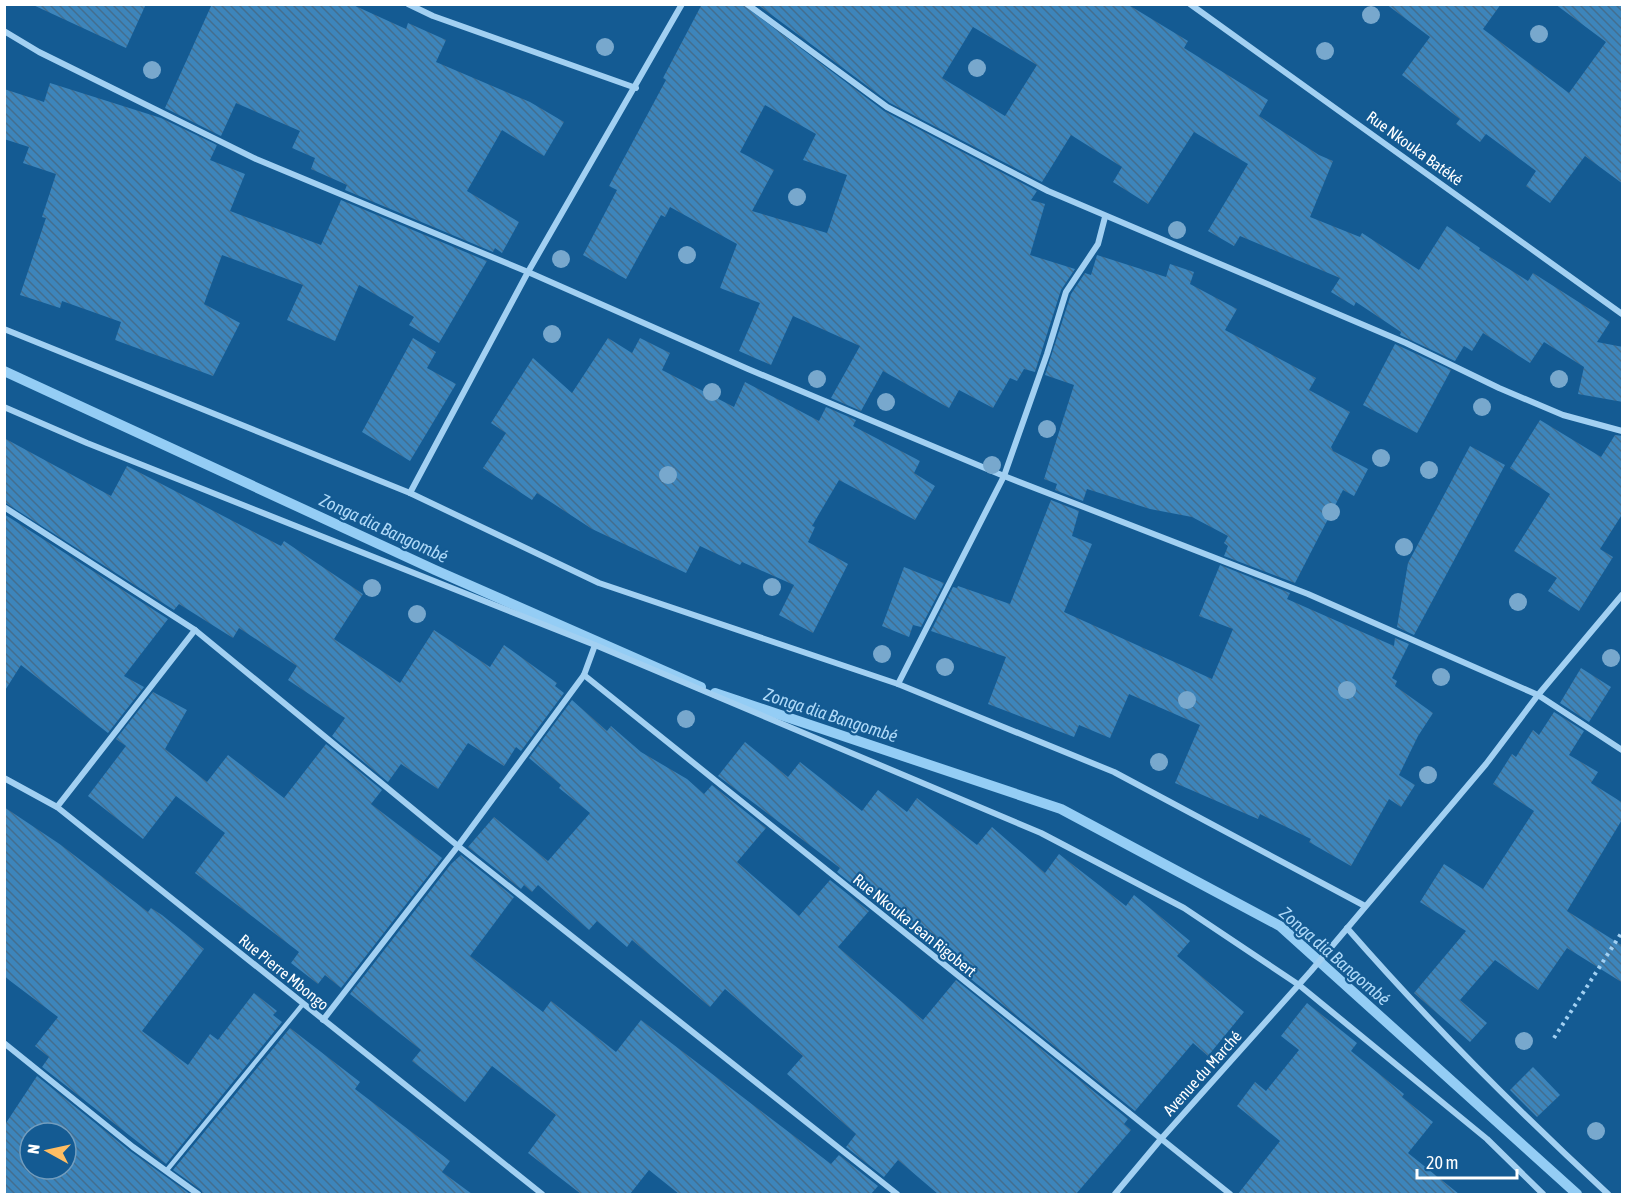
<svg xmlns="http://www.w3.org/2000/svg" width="1627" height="1199" font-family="'Asap Condensed',sans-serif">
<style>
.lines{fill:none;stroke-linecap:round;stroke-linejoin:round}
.stream{stroke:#94cdf5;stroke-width:10}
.building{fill:url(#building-back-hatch);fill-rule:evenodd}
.path{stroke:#a2d0f2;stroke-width:4;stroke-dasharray:3 4.5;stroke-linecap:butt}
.lane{stroke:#a2d0f2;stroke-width:4.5}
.street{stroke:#a2d0f2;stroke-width:6}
.tree{fill:#78a8cd}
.labels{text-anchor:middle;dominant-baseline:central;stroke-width:4.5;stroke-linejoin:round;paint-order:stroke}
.street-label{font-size:16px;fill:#fff;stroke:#145b93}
.water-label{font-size:18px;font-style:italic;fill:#aed9f8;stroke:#145b93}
</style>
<defs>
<pattern id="building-back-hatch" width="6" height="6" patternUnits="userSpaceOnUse" patternTransform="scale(1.5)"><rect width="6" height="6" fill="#3d85bb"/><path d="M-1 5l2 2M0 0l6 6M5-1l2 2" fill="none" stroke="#436e8f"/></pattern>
</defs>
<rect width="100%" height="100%" fill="#145b93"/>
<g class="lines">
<!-- stream -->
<g class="stream">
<path d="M 4,371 L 435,570 L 701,687"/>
<path d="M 715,693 L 1061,809 L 1280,926 L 1577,1194"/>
</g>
</g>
<!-- building -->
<g class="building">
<path d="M 31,4 L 146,4 L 126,48 Z"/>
<path d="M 212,4 L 351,4 L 406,29 L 408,23 L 446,40 L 436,62 L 530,102 L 564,122 L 544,156 L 502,130 L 467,191 L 519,222 L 502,253 L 495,248 L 493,252 L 345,190 L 347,185 L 311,169 L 315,158 L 292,148 L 300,131 L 236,103 L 221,136 L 165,108 Z"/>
<path d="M 702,4 L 742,4 L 884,111 L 1037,191 L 1031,200 L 1045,204 L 1030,255 L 1075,269 L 1061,290 L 1035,372 L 1024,369 L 1017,381 L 1010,378 L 993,408 L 959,390 L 949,408 L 883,371 L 861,411 L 831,398 L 860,346 L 793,316 L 771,365 L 739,351 L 760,303 L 720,288 L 737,244 L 670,207 L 665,217 L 661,215 L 626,279 L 583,255 L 617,190 L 609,186 L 666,80 L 663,78 ZM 765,105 L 816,134 L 803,160 L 847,175 L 827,233 L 752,211 L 774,170 L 740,152 Z"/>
<path d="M 757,4 L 1127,4 L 1188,41 L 1184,48 L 1268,100 L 1259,116 L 1319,155 L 1333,161 L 1310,217 L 1360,237 L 1362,233 L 1419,270 L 1447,226 L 1480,248 L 1479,250 L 1528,281 L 1533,273 L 1610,322 L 1597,342 L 1623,347 L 1623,402 L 1578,394 L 1584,367 L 1544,342 L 1530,363 L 1483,333 L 1472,351 L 1464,346 L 1455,361 L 1400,335 L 1401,332 L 1356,302 L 1354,306 L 1331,292 L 1340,278 L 1240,236 L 1234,246 L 1208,231 L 1248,164 L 1194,132 L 1148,204 L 1113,182 L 1122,167 L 1071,135 L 1042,182 L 890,103 ZM 973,27 L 1037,65 L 1005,116 L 942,78 Z"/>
<path d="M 1386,4 L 1501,4 L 1483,29 L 1569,93 L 1606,42 L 1555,4 L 1623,4 L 1623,184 L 1585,156 L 1550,203 L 1526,186 L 1536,171 L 1486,134 L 1480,142 L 1456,124 L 1460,119 L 1402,75 L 1430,37 Z"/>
<path d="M 50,83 L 161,118 L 217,145 L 210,160 L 245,174 L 230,211 L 321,245 L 341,200 L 487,261 L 439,343 L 409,325 L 414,317 L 359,285 L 335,341 L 287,320 L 303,285 L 222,255 L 204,304 L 240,323 L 213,376 L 115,340 L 121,322 L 62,301 L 60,308 L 20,295 L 46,218 L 42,217 L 56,174 L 23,163 L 29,147 L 4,139 L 4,89 L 44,102 Z"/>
<path d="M 1097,255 L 1166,277 L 1170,264 L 1194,272 L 1190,284 L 1237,309 L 1225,330 L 1316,378 L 1309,390 L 1350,412 L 1331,447 L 1333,451 L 1368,469 L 1354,496 L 1343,490 L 1295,583 L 1224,556 L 1228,546 L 1224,543 L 1228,536 L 1192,517 L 1150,509 L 1087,489 L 1083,501 L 1055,490 L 1057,484 L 1044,479 L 1074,385 L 1045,375 L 1071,294 L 1085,273 L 1091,275 Z"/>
<path d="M 413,338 L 436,352 L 427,368 L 456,384 L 410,461 L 362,432 Z"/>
<path d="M 608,338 L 632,353 L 640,338 L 670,353 L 662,370 L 734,407 L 745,382 L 819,421 L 826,407 L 856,420 L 853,426 L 920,461 L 914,473 L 935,486 L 915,520 L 839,480 L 812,526 L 815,527 L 808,542 L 848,564 L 813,633 L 779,615 L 794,585 L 742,562 L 740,565 L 700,546 L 686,573 L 592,529 L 537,493 L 532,500 L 483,468 L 506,433 L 491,423 L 533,358 L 572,393 Z"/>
<path d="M 1395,344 L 1451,370 L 1417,433 L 1363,405 Z"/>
<path d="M 1540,420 L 1601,457 L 1615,435 L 1623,436 L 1623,513 L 1600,549 L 1613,557 L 1579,611 L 1548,591 L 1557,578 L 1514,551 L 1550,494 L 1510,468 Z"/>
<path d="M 4,438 L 111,496 L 127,466 L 281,546 L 284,541 L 363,594 L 334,639 L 400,683 L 434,630 L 490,667 L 504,645 L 557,683 L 555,686 L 564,693 L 521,751 L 516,747 L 504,766 L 468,743 L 438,789 L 401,764 L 388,782 L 332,736 L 345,718 L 288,680 L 297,666 L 239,628 L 233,638 L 179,604 L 174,610 L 4,502 Z"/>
<path d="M 1470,446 L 1505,465 L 1414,635 L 1397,627 L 1408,563 Z"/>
<path d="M 1051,500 L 1079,511 L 1072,536 L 1092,544 L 1064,612 L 1212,679 L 1233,629 L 1199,616 L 1220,565 L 1290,593 L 1287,599 L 1394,646 L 1395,638 L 1409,644 L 1392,678 L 1397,681 L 1395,686 L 1433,713 L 1418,736 L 1399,775 L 1415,785 L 1401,807 L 1389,799 L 1351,866 L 1309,842 L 1311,839 L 1260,814 L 1258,819 L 1175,783 L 1200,725 L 1129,694 L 1110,738 L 1079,725 L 1074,737 L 988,704 L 1006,657 L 931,631 L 953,587 L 957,588 L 958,586 L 1010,604 Z"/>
<path d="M 4,514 L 168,619 L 124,676 L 144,687 L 108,733 L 21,665 L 4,692 Z"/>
<path d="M 904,567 L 944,583 L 921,627 L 913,625 L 909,637 L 882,626 Z"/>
<path d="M 1581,668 L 1611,687 L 1589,722 L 1560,703 Z"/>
<path d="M 153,692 L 187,710 L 165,749 L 207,782 L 228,755 L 284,798 L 326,744 L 382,790 L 371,804 L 442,858 L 341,988 L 325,975 L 318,984 L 291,963 L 299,952 L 195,873 L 225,833 L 176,796 L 143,839 L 88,796 L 126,746 L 116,739 Z"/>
<path d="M 572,700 L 607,731 L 611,726 L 641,752 L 687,779 L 704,794 L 712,785 L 766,828 L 737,862 L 799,916 L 830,880 L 869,911 L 838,947 L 923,1020 L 956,980 L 1128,1119 L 1124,1124 L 1131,1130 L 1076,1194 L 938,1194 L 898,1160 L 884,1177 L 846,1147 L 856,1134 L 787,1074 L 803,1056 L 725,989 L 710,1007 L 632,940 L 627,947 L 597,921 L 589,930 L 538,885 L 532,892 L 524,885 L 521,889 L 468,847 L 494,817 L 548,861 L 590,813 L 559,788 L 561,785 L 529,758 Z"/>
<path d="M 1554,712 L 1584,731 L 1569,755 L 1598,772 L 1591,783 L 1623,803 L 1623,818 L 1567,911 L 1623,946 L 1623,983 L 1567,948 L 1538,990 L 1495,960 L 1460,1000 L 1487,1023 L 1470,1042 L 1414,993 L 1466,931 L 1420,902 L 1444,864 L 1483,889 L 1534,811 L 1493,784 L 1512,754 L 1516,757 L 1533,730 L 1539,735 Z"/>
<path d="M 745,742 L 788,777 L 800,762 L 862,811 L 878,790 L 907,812 L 917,798 L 977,845 L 992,827 L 1045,873 L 1059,854 L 1126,906 L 1134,895 L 1190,941 L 1177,956 L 1244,1012 L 1208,1056 L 1193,1043 L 1135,1111 L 962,972 L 964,970 L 898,915 L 895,918 L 837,872 L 840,868 L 718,776 Z"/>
<path d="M 4,807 L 61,845 L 148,912 L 151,908 L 162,915 L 204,949 L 142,1031 L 188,1065 L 210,1034 L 218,1040 L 254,993 L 277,1011 L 273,1015 L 282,1022 L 166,1164 L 42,1067 L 49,1057 L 35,1046 L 58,1017 L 5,977 Z"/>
<path d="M 461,855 L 514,897 L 470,956 L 543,1012 L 551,1001 L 616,1052 L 641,1020 L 831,1164 L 839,1155 L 878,1186 L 871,1194 L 679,1194 L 649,1170 L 630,1194 L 581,1194 L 528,1153 L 556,1115 L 492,1066 L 465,1102 L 412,1061 L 421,1050 L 350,994 L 451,864 Z"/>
<path d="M 1307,1003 L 1357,1043 L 1351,1051 L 1404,1094 L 1402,1097 L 1433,1122 L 1408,1153 L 1459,1194 L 1238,1194 L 1280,1141 L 1237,1106 L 1255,1082 L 1266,1091 L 1299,1050 L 1281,1036 Z"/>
<path d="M 290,1028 L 360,1082 L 355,1089 L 450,1161 L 442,1172 L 472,1194 L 203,1194 L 201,1190 L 173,1170 Z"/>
<path d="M 1533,1067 L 1560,1095 L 1537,1117 L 1510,1090 Z"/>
<path d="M 37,1076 L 130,1151 L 190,1194 L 4,1194 L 4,1126 ZM 30,1133 L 66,1133 L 66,1169 L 30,1169 Z"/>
</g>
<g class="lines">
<!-- path -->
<path class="path" d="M 1554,1038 L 1622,932"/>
<!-- lane -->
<path class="lane" d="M 167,1170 L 303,1004"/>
<!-- street -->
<g class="street">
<path d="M 408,4 L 433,16 L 636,88"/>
<path d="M 747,4 L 887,107 L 1048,191 L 1406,343 L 1499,388 L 1563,415 L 1622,431"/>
<path d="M 1190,4 L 1622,314"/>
<path d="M 4,31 L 39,52 L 256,159 L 528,272 L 748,369 L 1004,476 L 1308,594 L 1538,695 L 1622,750"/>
<path d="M 4,329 L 410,493 L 599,583 L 898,684 L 1114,772 L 1365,906"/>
<path d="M 4,407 L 87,443 L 595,645 L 1041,833 L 1184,908 L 1299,985 L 1487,1139 L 1543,1194"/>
<path d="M 410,493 L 528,272 L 682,4"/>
<path d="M 4,507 L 195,630 L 458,846 L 897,1194"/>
<path d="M 584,675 L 1230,1194"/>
<path d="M 898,684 L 1004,476 L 1047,354 L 1066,292 L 1098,244 L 1105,217"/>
<path d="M 4,778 L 57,807 L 542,1194"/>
<path d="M 57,807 L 195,630"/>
<path d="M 1347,928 C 1429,1022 1517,1110 1608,1194"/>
<path d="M 323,1020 L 458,846 L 584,675 L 595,645"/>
<path d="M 4,1043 L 133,1147 L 198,1194"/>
<path d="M 1115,1194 L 1161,1139 L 1311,971 L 1486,764 L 1538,695 L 1622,595"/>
</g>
</g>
<!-- trees -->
<g class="tree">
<circle cx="1371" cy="15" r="9"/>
<circle cx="1539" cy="34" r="9"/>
<circle cx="605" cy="47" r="9"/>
<circle cx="1325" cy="51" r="9"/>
<circle cx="977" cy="68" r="9"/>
<circle cx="152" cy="70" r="9"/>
<circle cx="797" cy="197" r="9"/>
<circle cx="1177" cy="230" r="9"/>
<circle cx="687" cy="255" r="9"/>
<circle cx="561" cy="259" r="9"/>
<circle cx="552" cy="334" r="9"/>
<circle cx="817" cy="379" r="9"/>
<circle cx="1559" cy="379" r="9"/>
<circle cx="712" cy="392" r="9"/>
<circle cx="886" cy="402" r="9"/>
<circle cx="1482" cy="407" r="9"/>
<circle cx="1047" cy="429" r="9"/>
<circle cx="1381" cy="458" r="9"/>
<circle cx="992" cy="465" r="9"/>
<circle cx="1429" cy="470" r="9"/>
<circle cx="668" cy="475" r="9"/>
<circle cx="1331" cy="512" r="9"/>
<circle cx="1404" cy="547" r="9"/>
<circle cx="772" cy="587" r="9"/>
<circle cx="372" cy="588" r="9"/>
<circle cx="1518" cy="602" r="9"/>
<circle cx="417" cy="614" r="9"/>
<circle cx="882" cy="654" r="9"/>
<circle cx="1611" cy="658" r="9"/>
<circle cx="945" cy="667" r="9"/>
<circle cx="1441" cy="677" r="9"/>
<circle cx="1347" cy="690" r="9"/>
<circle cx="1187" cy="700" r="9"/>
<circle cx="686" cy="719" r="9"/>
<circle cx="1159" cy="762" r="9"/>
<circle cx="1428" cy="775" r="9"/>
<circle cx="1524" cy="1041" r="9"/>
<circle cx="1596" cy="1131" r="9"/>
</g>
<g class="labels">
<!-- street labels -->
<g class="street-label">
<text transform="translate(1415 148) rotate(36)">Rue Nkouka Batéké</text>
<text transform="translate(915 925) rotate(39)">Rue Nkouka Jean Rigobert</text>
<text transform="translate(284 972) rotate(39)">Rue Pierre Mbongo</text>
<text transform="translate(1202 1073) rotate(-48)">Avenue du Marché</text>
</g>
<!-- water labels -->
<g class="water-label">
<text transform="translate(384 528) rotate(25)">Zonga dia Bangombé</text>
<text transform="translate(831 715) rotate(18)">Zonga dia Bangombé</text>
<text transform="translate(1335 956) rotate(41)">Zonga dia Bangombé</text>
</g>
</g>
<!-- border -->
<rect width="1627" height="1199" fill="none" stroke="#ffffff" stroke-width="12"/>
<!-- north arrow -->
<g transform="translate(48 1151) rotate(278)"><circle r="28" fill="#145b93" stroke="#729dbe" stroke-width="1.5"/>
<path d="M0-4.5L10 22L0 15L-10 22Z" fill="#ffbe63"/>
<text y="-9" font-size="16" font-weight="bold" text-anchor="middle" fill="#ffffff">N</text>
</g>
<!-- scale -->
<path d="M1417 1169v9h100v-9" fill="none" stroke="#ffffff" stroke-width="3"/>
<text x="1426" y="1169" font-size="18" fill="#ffffff" stroke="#145b93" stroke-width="4.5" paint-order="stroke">20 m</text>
</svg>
